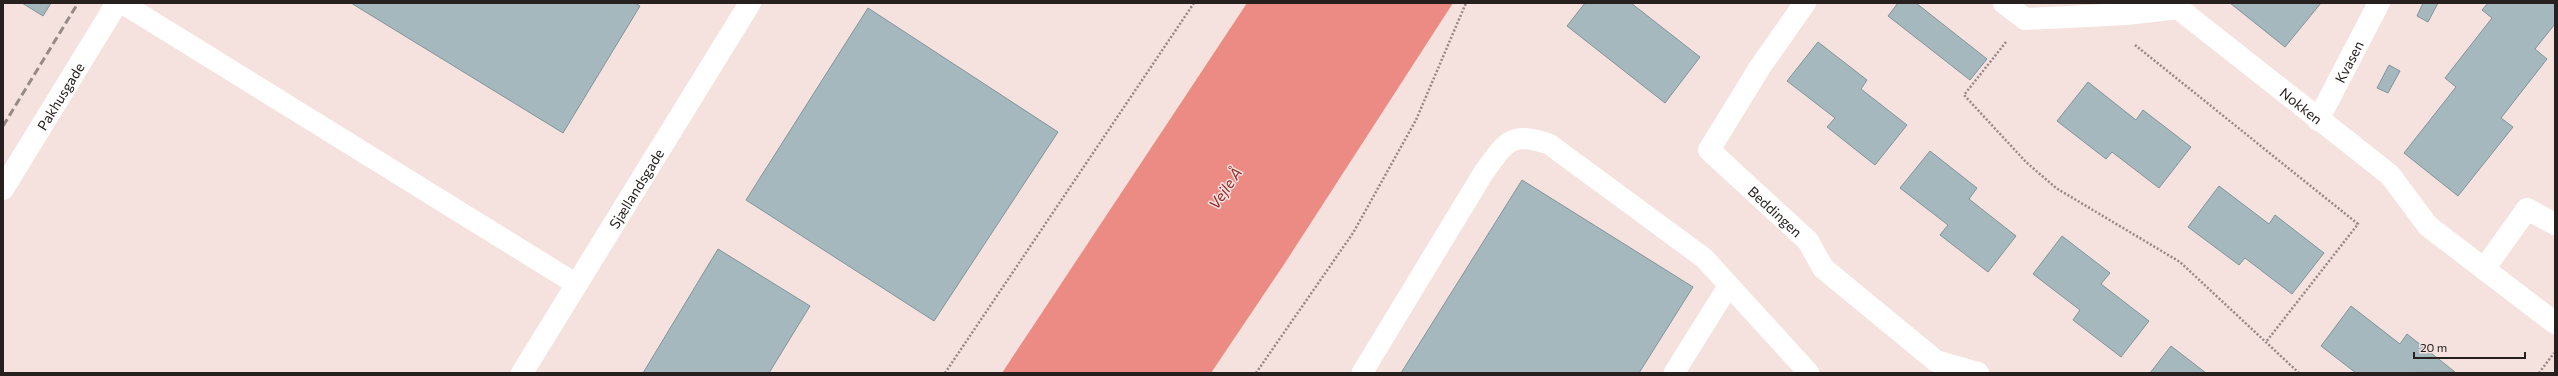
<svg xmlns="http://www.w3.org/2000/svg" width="2558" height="376" font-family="Commissioner,sans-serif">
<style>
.water{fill:#ec8b83}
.building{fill:#a4b8be;stroke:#82959a}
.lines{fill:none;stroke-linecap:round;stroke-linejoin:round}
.path{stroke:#958785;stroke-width:2.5;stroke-dasharray:2 2;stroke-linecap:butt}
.service{stroke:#fff;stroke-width:21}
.minor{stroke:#fff;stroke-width:22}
.rail{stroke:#978987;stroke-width:3;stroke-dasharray:8 4;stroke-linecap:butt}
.labels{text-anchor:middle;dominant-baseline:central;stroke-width:3;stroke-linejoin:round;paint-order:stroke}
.street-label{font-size:14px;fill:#27201f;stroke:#f5e1de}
.water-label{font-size:15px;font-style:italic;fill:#982627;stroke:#f5e1de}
</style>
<rect width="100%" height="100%" fill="#f5e1de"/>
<!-- water -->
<path class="water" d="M 1247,3 L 1453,3 L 1283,266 L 1211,373 L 1002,373 Z"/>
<!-- building -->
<g class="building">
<path d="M 22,3 L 51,3 L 43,16 Z"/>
<path d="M 351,3 L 635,3 L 640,6 L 563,133 Z"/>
<path d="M 1585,3 L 1631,3 L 1700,57 L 1665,103 L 1567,26 Z"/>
<path d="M 1898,3 L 1916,3 L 1987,59 L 1970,80 L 1888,16 Z"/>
<path d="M 2230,3 L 2321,3 L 2285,47 Z"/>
<path d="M 2423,3 L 2438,3 L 2428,22 L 2417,16 Z"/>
<path d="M 2488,3 L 2555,3 L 2555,24 L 2535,49 L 2547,59 L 2501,118 L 2513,127 L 2458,196 L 2404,153 L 2456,87 L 2445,78 L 2492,18 L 2482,10 Z"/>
<path d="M 868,8 L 1058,132 L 934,321 L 746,200 Z"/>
<path d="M 1818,42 L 1867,80 L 1861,89 L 1907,125 L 1875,165 L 1827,127 L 1835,118 L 1787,81 Z"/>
<path d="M 2389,65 L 2400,71 L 2388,93 L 2377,88 Z"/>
<path d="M 2088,82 L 2136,120 L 2143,110 L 2191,147 L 2159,188 L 2112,152 L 2106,159 L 2057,121 Z"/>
<path d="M 1930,151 L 1977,188 L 1969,199 L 2016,236 L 1988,272 L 1940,235 L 1948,225 L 1900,188 Z"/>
<path d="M 1522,180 L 1693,287 L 1639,373 L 1401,373 Z"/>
<path d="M 2219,186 L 2269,224 L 2275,215 L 2324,253 L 2292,294 L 2245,258 L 2239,265 L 2188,227 Z"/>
<path d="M 2062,236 L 2110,273 L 2101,284 L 2149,321 L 2121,357 L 2073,320 L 2080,310 L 2033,274 Z"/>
<path d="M 718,249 L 810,306 L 769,373 L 643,373 Z"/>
<path d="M 2351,306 L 2400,344 L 2407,334 L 2455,372 L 2356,373 L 2321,346 Z"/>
<path d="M 2171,346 L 2206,373 L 2150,373 Z"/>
</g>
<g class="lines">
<!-- path -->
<g class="path">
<path d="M 2006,42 L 1964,95 L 2026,162 L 2056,188 L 2180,262 L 2299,373"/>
<path d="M 2135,45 L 2358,224 L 2266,342"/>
<path d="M 945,373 L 1194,3"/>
<path d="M 1256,373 L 1353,233 L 1416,120 L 1466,3"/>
<path d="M 2539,373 L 2554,353"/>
</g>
<!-- service -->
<g class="service">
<path d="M 122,3 L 576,284"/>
<path d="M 1362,373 L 1484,172 C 1506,142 1510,131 1549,144 L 1704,258 L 1809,373"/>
<path d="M 1674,373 L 1729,285"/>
</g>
<!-- minor -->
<g class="minor">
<path id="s1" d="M 1805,3 L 1760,67 L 1709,150 L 1808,241 L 1823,268 L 1936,361 L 1978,373"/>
<path id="s2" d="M 2004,3 L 2025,19 L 2127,14 L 2178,8 L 2390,175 L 2428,226 L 2555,323"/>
<path id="s3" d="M 2318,120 L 2379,3"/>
<path id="s4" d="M 3,189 L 117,3"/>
<path d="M 2484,269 L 2527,209 L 2555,224"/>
<path id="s5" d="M 522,373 L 750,3"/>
</g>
<!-- rail -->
<path class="rail" d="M 3,126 L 78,3"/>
</g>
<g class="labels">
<!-- street labels -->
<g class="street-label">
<text stroke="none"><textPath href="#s3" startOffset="66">Kvasen</textPath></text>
<text stroke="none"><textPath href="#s4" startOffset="109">Pakhusgade</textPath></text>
<text stroke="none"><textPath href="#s2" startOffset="337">Nokken</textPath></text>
<text stroke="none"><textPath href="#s5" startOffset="217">Sjællandsgade</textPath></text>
<text stroke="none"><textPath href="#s1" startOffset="266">Beddingen</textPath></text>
</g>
<!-- water labels -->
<g class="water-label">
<text transform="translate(1225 188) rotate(-56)">Vejle Å</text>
</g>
</g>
<!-- border -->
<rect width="2558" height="376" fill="none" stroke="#27201f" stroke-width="8"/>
<!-- scale -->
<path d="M2414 352v6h111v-6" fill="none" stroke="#27201f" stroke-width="2"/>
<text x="2420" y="352" font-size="12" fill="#27201f" stroke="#f5e1de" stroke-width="3" paint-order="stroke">20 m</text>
</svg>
